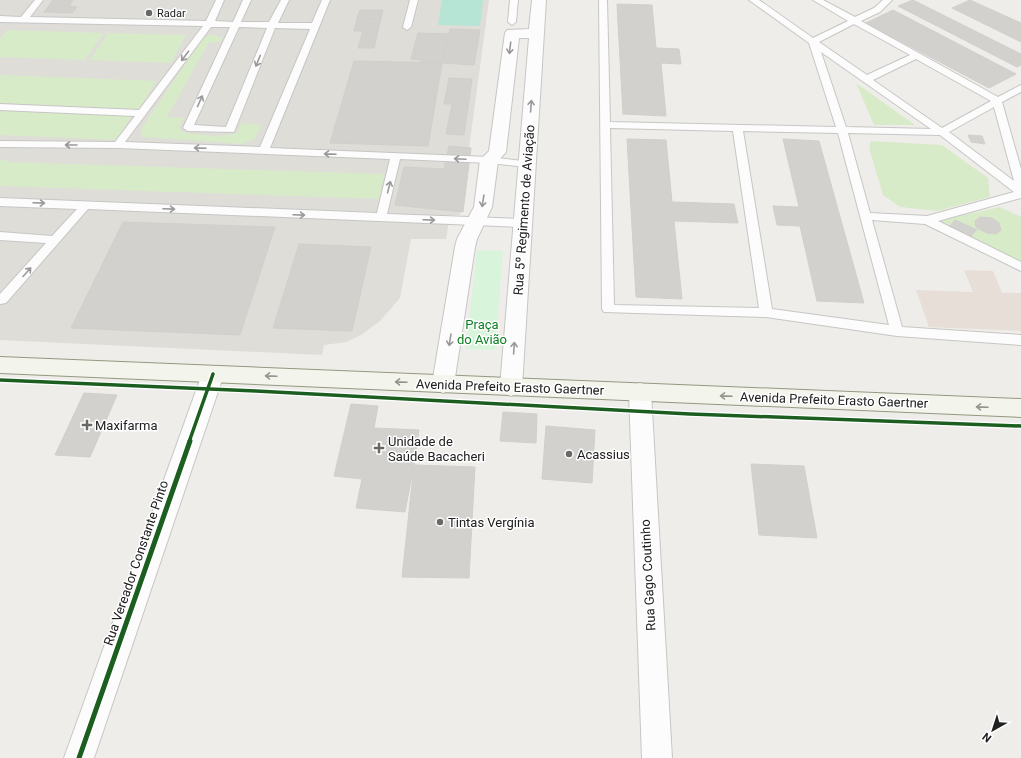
<svg xmlns="http://www.w3.org/2000/svg" width="1021" height="758" font-family="Roboto,sans-serif">
<style>
.military{fill:#e6ded7}
.airport{fill:#deddd8}
.grass{fill:#d8ebc9}
.park{fill:#d8f4db}
.pitch{fill:#b6e5d6}
.building{fill:#d3d1ce;stroke:#d2cfcb}
.lines{fill:none;stroke-linecap:round;stroke-linejoin:round}
.service-casing{stroke:#c7c6c5;stroke-width:2}
.minor-casing{stroke:#c7c6c5;stroke-width:2}
.secondary-casing{stroke:#949880;stroke-width:2}
.service{fill:#fdfcfc;fill-rule:evenodd}
.minor{fill:#fdfcfc;fill-rule:evenodd}
.secondary{fill:#f3f4ec;fill-rule:evenodd}
.cycleway-far1-casing{stroke:#fff;stroke-width:6}
.cycleway-casing{stroke:#fff;stroke-width:8}
.cycleway-far1{stroke:#1b5e20;stroke-width:3.5}
.cycleway{stroke:#1b5e20;stroke-width:5}
.oneway{stroke:#9a9999}
.oneway2{stroke:#949590}
.poi-dot{fill:#686866;stroke:#fff;stroke-width:1.5}
.labels{text-anchor:middle;dominant-baseline:central;stroke-width:3;stroke-linejoin:round;paint-order:stroke}
.far-poi-label{font-size:11px;fill:#202020;stroke:#fff;text-anchor:start}
.street-label{font-size:13px;fill:#202020;stroke:#fff}
.park-label{font-size:13px;fill:#0e7f24;stroke:#fff}
.poi-label{font-size:13px;fill:#202020;stroke:#fff;text-anchor:start}
</style>
<rect width="100%" height="100%" fill="#efede9"/>
<!-- military -->
<path class="military" d="M 964,270 L 993,271 L 1002,293 L 1021,293 L 1021,331 L 929,327 L 916,290 L 973,292 Z"/>
<!-- airport -->
<path class="airport" d="M 0,0 L 489,0 L 460,215 L 450,215 L 446,239 L 411,239 L 400,298 L 380,321 L 361,335 L 346,342 L 324,345 L 322,355 L 0,340 Z"/>
<!-- grass -->
<g class="grass">
<path d="M 7,30 L 104,33 L 85,60 L 0,57 L 0,39 Z"/>
<path d="M 108,33 L 186,35 L 171,63 L 90,60 Z"/>
<path d="M 209,35 L 218,36 L 222,39 L 219,42 L 209,42 L 167,117 L 184,118 L 179,127 L 182,132 C 200,135 220,138 237,133 L 242,123 L 262,125 L 254,139 L 242,144 L 142,137 L 141,129 L 202,39 Z"/>
<path d="M 0,75 L 156,81 L 139,110 L 0,103 Z"/>
<path d="M 856,83 L 915,125 L 874,125 Z"/>
<path d="M 0,109 L 132,115 L 117,140 L 0,135 Z"/>
<path d="M 871,141 L 942,145 L 988,178 L 990,197 L 937,211 L 900,207 L 883,195 L 869,148 Z"/>
<path d="M 0,159 L 9,162 L 384,174 L 379,199 L 0,186 Z"/>
<path d="M 1000,207 L 1021,217 L 1021,262 L 941,225 L 940,220 Z"/>
</g>
<!-- park -->
<path class="park" d="M 477,250 L 503,251 L 495,350 L 466,349 Z"/>
<!-- pitch -->
<path class="pitch" d="M 442,0 L 483,0 L 480,26 L 438,25 Z"/>
<!-- building -->
<g class="building">
<path d="M 53,0 L 73,0 L 69,6 L 77,7 L 72,13 L 44,12 Z"/>
<path d="M 913,0 L 1021,54 L 1021,65 L 1017,67 L 898,6 Z"/>
<path d="M 970,0 L 1021,23 L 1021,42 L 952,8 Z"/>
<path d="M 617,4 L 652,5 L 656,48 L 679,49 L 681,64 L 661,63 L 666,116 L 623,114 Z"/>
<path d="M 360,10 L 383,10 L 381,19 L 357,18 Z"/>
<path d="M 893,10 L 1016,74 L 989,88 L 866,23 Z"/>
<path d="M 357,18 L 381,19 L 378,31 L 354,31 Z"/>
<path d="M 450,29 L 480,30 L 474,65 L 442,63 Z"/>
<path d="M 363,31 L 378,31 L 374,48 L 358,48 Z"/>
<path d="M 418,33 L 449,34 L 442,63 L 420,63 L 421,60 L 411,59 Z"/>
<path d="M 354,61 L 442,63 L 428,146 L 330,143 Z"/>
<path d="M 449,78 L 472,79 L 464,135 L 446,134 L 452,104 L 444,104 Z"/>
<path d="M 968,135 L 982,136 L 985,144 L 971,142 Z"/>
<path d="M 627,139 L 666,140 L 672,202 L 734,204 L 738,223 L 674,221 L 682,299 L 636,297 Z"/>
<path d="M 783,139 L 819,141 L 864,303 L 817,301 L 800,226 L 777,225 L 773,206 L 799,207 Z"/>
<path d="M 449,146 L 471,148 L 463,212 L 395,205 L 404,167 L 444,169 Z"/>
<path d="M 980,217 L 992,218 L 999,223 L 1001,230 L 996,234 L 987,233 L 979,229 L 976,227 L 975,221 Z"/>
<path d="M 955,220 L 977,230 L 970,237 L 949,227 Z"/>
<path d="M 123,222 L 275,227 L 240,335 L 71,328 Z"/>
<path d="M 299,244 L 371,247 L 352,331 L 273,328 Z"/>
<path d="M 84,393 L 117,395 L 90,457 L 55,455 Z"/>
<path d="M 351,404 L 378,406 L 374,428 L 419,430 L 414,465 L 405,512 L 356,508 L 362,479 L 334,476 Z"/>
<path d="M 503,412 L 537,414 L 536,443 L 500,441 Z"/>
<path d="M 546,426 L 595,430 L 592,483 L 542,479 Z"/>
<path d="M 751,464 L 804,466 L 817,538 L 759,535 Z"/>
<path d="M 414,465 L 475,467 L 469,578 L 402,577 Z"/>
</g>
<g class="lines">
<defs>
<g id="service">
<path d="M 35,0 L 43,0 L 30,17 L 206,21 L 216,0 L 224,0 L 215,21 L 233,22 L 243,0 L 251,0 L 241,22 L 269,22 L 281,0 L 289,0 L 278,23 L 312,23 L 322,0 L 330,0 L 270,148 L 489,157 L 531,162 L 532,164 L 527,167 L 489,163 L 400,159 L 387,214 L 523,219 L 527,220 L 529,223 L 527,226 L 523,227 L 88,209 L 6,303 L 0,304 L 0,294 L 46,243 L 0,240 L 0,232 L 52,236 L 77,209 L 0,206 L 0,198 L 377,213 L 390,159 L 118,148 L 0,147 L 0,141 L 115,142 L 135,116 L 0,110 L 0,104 L 139,110 L 203,26 L 0,22 L 0,16 L 21,17 ZM 211,27 L 230,27 L 183,128 L 188,131 L 234,132 L 275,28 L 310,29 L 260,147 L 125,142 ZM 239,27 L 267,28 L 226,127 L 194,125 Z"/>
<path d="M 410,0 L 418,0 L 411,27 L 407,30 L 403,27 Z"/>
<path d="M 510,0 L 518,0 L 516,22 L 512,25 L 508,22 Z"/>
<path d="M 599,0 L 607,0 L 610,122 L 836,127 L 809,43 L 749,0 L 759,0 L 813,38 L 848,21 L 813,0 L 823,0 L 855,17 L 874,8 L 883,0 L 892,0 L 880,12 L 861,21 L 998,97 L 1021,85 L 1021,92 L 1002,102 L 1021,169 L 1021,198 L 938,221 L 1021,262 L 1021,271 L 925,224 L 872,220 L 902,327 L 1021,335 L 1021,345 L 897,336 L 766,317 L 604,312 L 602,309 ZM 854,24 L 910,55 L 867,75 L 819,42 ZM 821,52 L 931,129 L 846,127 ZM 916,59 L 991,101 L 942,128 L 873,80 ZM 994,107 L 1014,181 L 949,132 ZM 610,128 L 733,131 L 759,308 L 614,305 ZM 743,131 L 838,133 L 889,325 L 772,309 ZM 848,133 L 940,135 L 1014,192 L 927,216 L 870,213 Z"/>
</g>
<g id="minor">
<path d="M 532,0 L 546,0 L 522,387 L 519,393 L 511,396 L 503,393 L 500,387 L 529,38 L 519,38 L 506,152 L 498,161 L 492,207 L 477,239 L 475,247 L 454,384 L 451,390 L 443,393 L 435,390 L 432,384 L 455,247 L 457,239 L 474,207 L 480,160 L 489,151 L 505,33 L 507,30 L 529,29 Z"/>
<path d="M 213,366 L 221,368 L 224,374 L 94,758 L 64,758 L 202,374 L 205,368 Z"/>
<path d="M 640,383 L 648,386 L 651,392 L 672,758 L 642,758 L 629,392 L 632,386 Z"/>
</g>
<path id="secondary" d="M 0,357 L 1021,399 L 1021,417 L 0,373 Z"/>
</defs>
<!-- service casing -->
<use href="#service" class="service-casing"/>
<!-- minor casing -->
<use href="#minor" class="minor-casing"/>
<!-- secondary casing -->
<use href="#secondary" class="secondary-casing"/>
<!-- service -->
<use href="#service" class="service"/>
<!-- minor -->
<use href="#minor" class="minor"/>
<!-- secondary -->
<use href="#secondary" class="secondary"/>
<defs>
<g id="cycleway-far1">
<path d="M 0,380 L 256,391 L 690,414 L 1021,426"/>
<path d="M 189,442 L 213,374"/>
</g>
<path id="cycleway" d="M 79,758 L 190,441"/>
</defs>
<!-- cycleway-far1 casing -->
<use href="#cycleway-far1" class="cycleway-far1-casing"/>
<!-- cycleway casing -->
<use href="#cycleway" class="cycleway-casing"/>
<!-- cycleway-far1 -->
<use href="#cycleway-far1" class="cycleway-far1"/>
<!-- cycleway -->
<use href="#cycleway" class="cycleway"/>
</g>
<!-- one-way arrows -->
<defs><path id="oneway-shaft" d="M-6 0H5M1.5-3L5.5 0L1.5 3" fill="none" stroke-width="1.6" stroke-linecap="round" stroke-linejoin="round"/></defs>
<g class="oneway">
<use href="#oneway-shaft" transform="translate(510 48) rotate(97)"/>
<use href="#oneway-shaft" transform="translate(185 56) rotate(127)"/>
<use href="#oneway-shaft" transform="translate(258 61) rotate(112)"/>
<use href="#oneway-shaft" transform="translate(200 101) rotate(-66)"/>
<use href="#oneway-shaft" transform="translate(531 106) rotate(-86)"/>
<use href="#oneway-shaft" transform="translate(71 145) rotate(-180)"/>
<use href="#oneway-shaft" transform="translate(200 148) rotate(-178)"/>
<use href="#oneway-shaft" transform="translate(330 154) rotate(-178)"/>
<use href="#oneway-shaft" transform="translate(460 159) rotate(-177)"/>
<use href="#oneway-shaft" transform="translate(389 187) rotate(-76)"/>
<use href="#oneway-shaft" transform="translate(483 201) rotate(99)"/>
<use href="#oneway-shaft" transform="translate(39 203) rotate(2)"/>
<use href="#oneway-shaft" transform="translate(169 209) rotate(2)"/>
<use href="#oneway-shaft" transform="translate(299 215) rotate(2)"/>
<use href="#oneway-shaft" transform="translate(429 220) rotate(2)"/>
<use href="#oneway-shaft" transform="translate(27 272) rotate(-48)"/>
<use href="#oneway-shaft" transform="translate(450 340) rotate(99)"/>
<use href="#oneway-shaft" transform="translate(514 348) rotate(-86)"/>
</g>
<g class="oneway2">
<use href="#oneway-shaft" transform="translate(271 376) rotate(-178)"/>
<use href="#oneway-shaft" transform="translate(401 382) rotate(-178)"/>
<use href="#oneway-shaft" transform="translate(726 396) rotate(-178)"/>
<use href="#oneway-shaft" transform="translate(982 407) rotate(-178)"/>
</g>
<!-- markers -->
<g class="poi-dot">
<circle cx="149" cy="13" r="4"/>
<path d="M85 419h4v4h4v4h-4v4h-4v-4h-4v-4h4z"/>
<path d="M377 442h4v4h4v4h-4v4h-4v-4h-4v-4h4z"/>
<circle cx="569" cy="454" r="4"/>
<circle cx="440" cy="522" r="4"/>
</g>
<g class="labels">
<!-- far-poi labels -->
<g class="far-poi-label">
<text x="157" y="13">Radar</text>
</g>
<!-- street labels -->
<g class="street-label">
<text transform="translate(524 210) rotate(-86)">Rua 5º Regimento de Aviação</text>
<text transform="translate(510 387) rotate(2)">Avenida Prefeito Erasto Gaertner</text>
<text transform="translate(834 400) rotate(2)">Avenida Prefeito Erasto Gaertner</text>
<text transform="translate(136 563) rotate(-71)">Rua Vereador Constante Pinto</text>
<text transform="translate(648 575) rotate(-93)">Rua Gago Coutinho</text>
</g>
<!-- park labels -->
<g class="park-label">
<text x="482" y="324">Praça<tspan x="482" dy="15">do Avião</tspan></text>
</g>
<!-- poi labels -->
<g class="poi-label">
<text x="95" y="425">Maxifarma</text>
<text x="388" y="441">Unidade de<tspan x="388" dy="15">Saúde Bacacheri</tspan></text>
<text x="577" y="454">Acassius</text>
<text x="448" y="522">Tintas Vergínia</text>
</g>
</g>
<!-- north arrow -->
<g transform="translate(993 730) rotate(219)" stroke="#ffffff" stroke-width="3" paint-order="stroke">
<path d="M0-3L7 15L0 10L-7 15Z" fill="#202020"/>
<text y="-6" font-size="11" font-weight="bold" text-anchor="middle" fill="#202020">N</text>
</g>
</svg>
